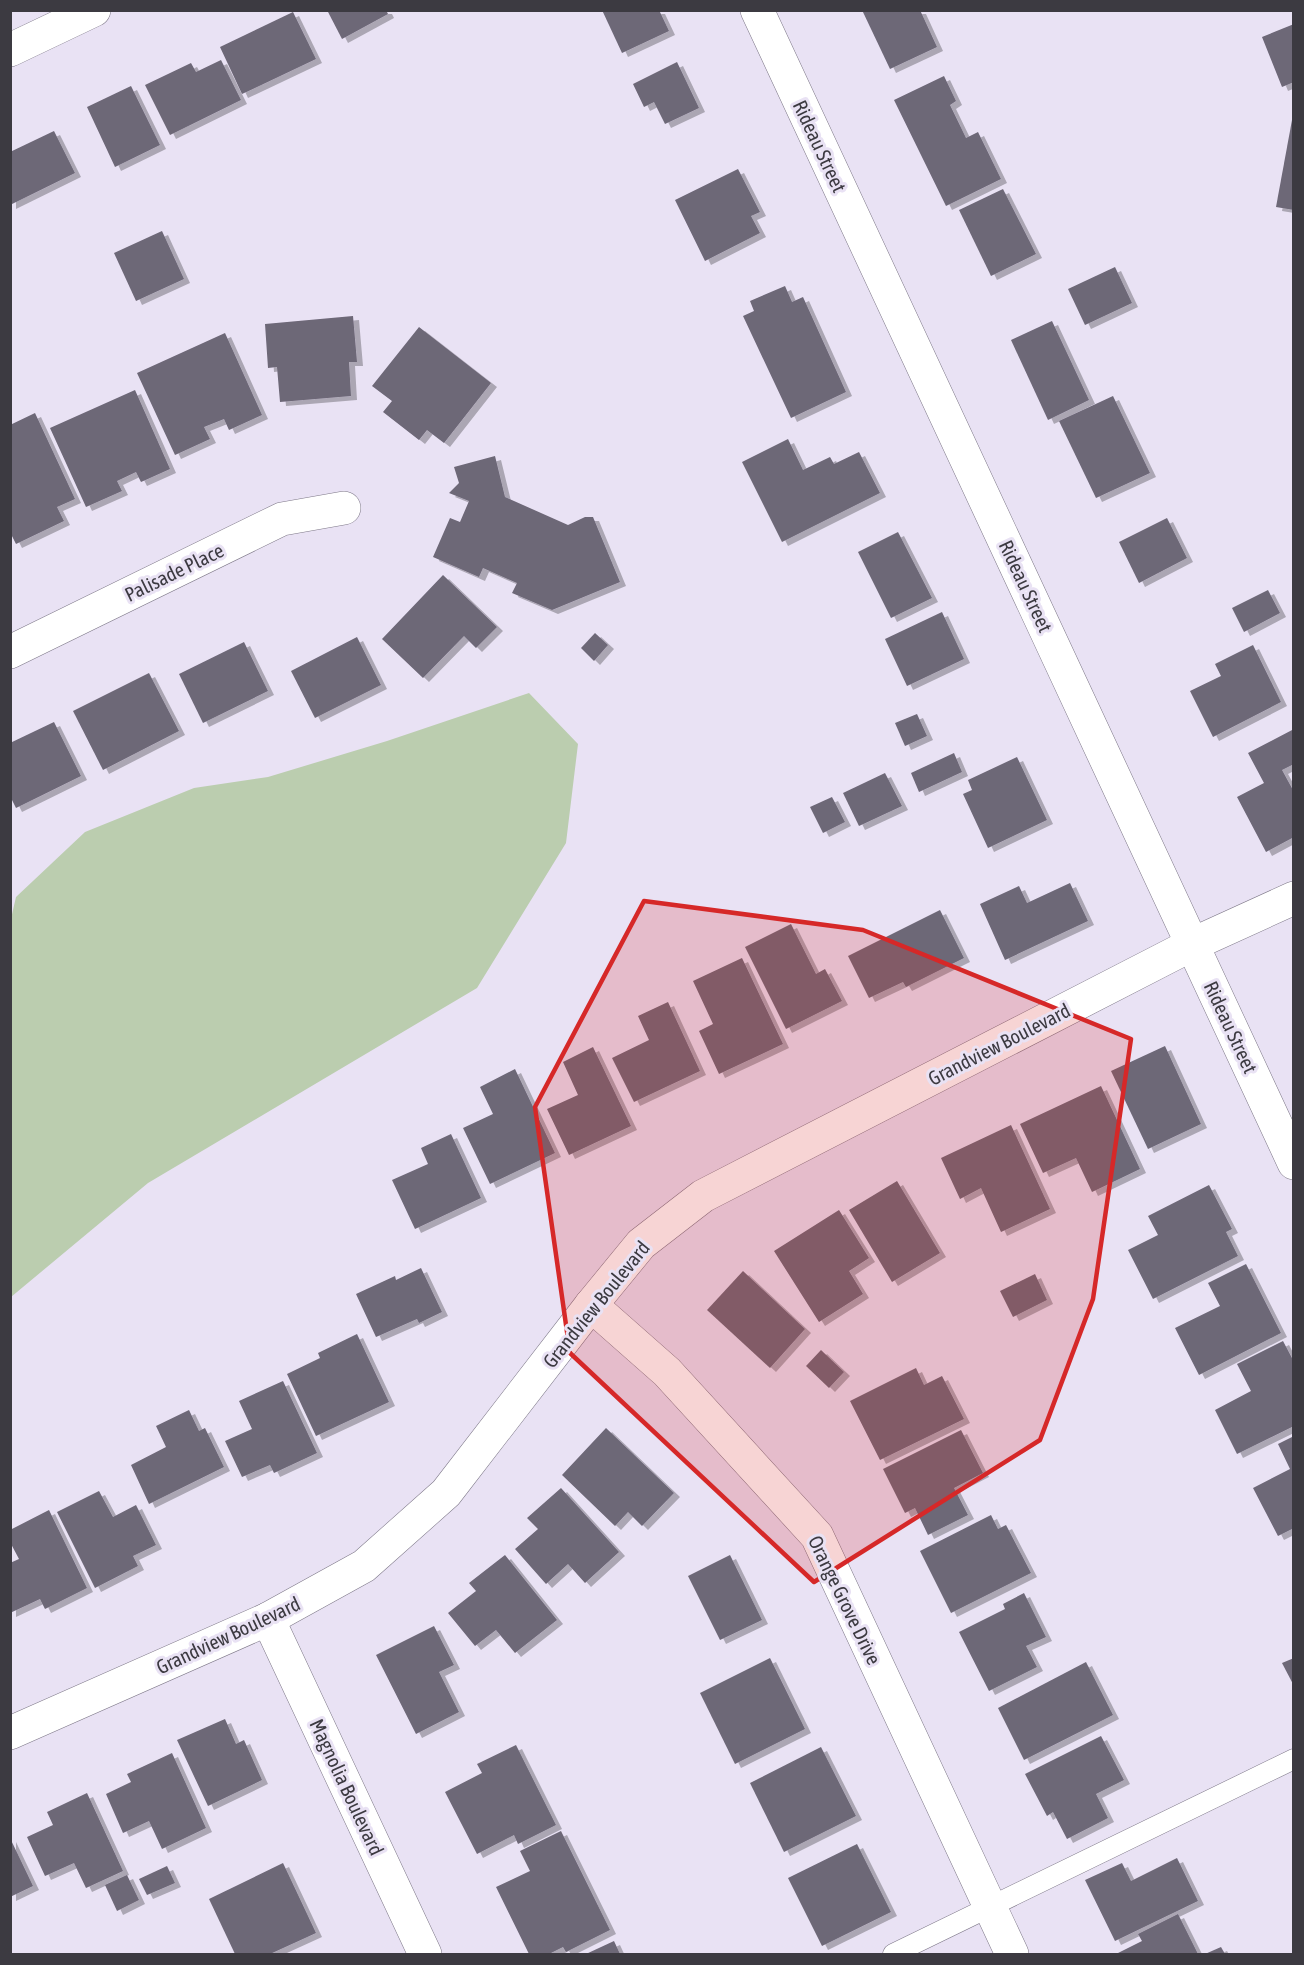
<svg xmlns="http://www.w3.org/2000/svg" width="1304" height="1965" font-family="'Asap Condensed',sans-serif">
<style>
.green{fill:#bbcdaf}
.building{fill:#6d6777;filter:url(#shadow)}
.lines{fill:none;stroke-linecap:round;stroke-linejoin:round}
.lane-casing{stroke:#7e7888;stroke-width:21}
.street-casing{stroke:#7e7888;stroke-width:34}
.lane{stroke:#fff;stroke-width:20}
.street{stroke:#fff;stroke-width:33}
.marked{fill:#d62828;fill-opacity:0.2;stroke:#d62828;stroke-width:4.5;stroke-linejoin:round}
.labels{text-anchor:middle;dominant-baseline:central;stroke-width:6;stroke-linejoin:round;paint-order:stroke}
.street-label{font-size:20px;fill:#3c3a41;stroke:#e9e2f4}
</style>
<defs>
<filter id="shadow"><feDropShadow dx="6" dy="4" stdDeviation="0" flood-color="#0004"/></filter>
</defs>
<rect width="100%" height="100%" fill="#e9e2f4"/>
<!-- green -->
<path class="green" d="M 529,693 L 578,744 L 566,843 L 477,988 L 148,1183 L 11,1297 L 10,923 L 16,897 L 85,832 L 194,788 L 268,777 L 387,741 Z"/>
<!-- building -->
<g class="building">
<path d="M 327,10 L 386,10 L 388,14 L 342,39 Z"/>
<path d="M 602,10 L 659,10 L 669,31 L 622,53 Z"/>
<path d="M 862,10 L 920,10 L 937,47 L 890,69 Z"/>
<path d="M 293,12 L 316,59 L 242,94 L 220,47 Z"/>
<path d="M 1294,24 L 1294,82 L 1282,87 L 1262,37 Z"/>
<path d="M 221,60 L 241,100 L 170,135 L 145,85 L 191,63 L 196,72 Z"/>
<path d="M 677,62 L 699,108 L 665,124 L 654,102 L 644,107 L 633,84 Z"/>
<path d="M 944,76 L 956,101 L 950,105 L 966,138 L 978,132 L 1001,179 L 946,206 L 894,100 Z"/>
<path d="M 131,86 L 160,145 L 115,167 L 87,107 Z"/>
<path d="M 1292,120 L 1294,120 L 1294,210 L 1276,207 Z"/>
<path d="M 54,131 L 75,173 L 10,205 L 10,152 Z"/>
<path d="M 738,169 L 760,212 L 751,216 L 760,233 L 705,261 L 675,200 Z"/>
<path d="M 1003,189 L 1036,254 L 991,276 L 959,210 Z"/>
<path d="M 162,231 L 184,279 L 136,301 L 114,253 Z"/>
<path d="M 1115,267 L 1132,303 L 1085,325 L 1068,289 Z"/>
<path d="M 785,286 L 792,302 L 803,297 L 846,392 L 791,418 L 743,316 L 754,311 L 750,301 Z"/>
<path d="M 353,316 L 357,362 L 349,362 L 351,396 L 280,402 L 277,367 L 268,368 L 265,324 Z"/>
<path d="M 1052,321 L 1089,400 L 1048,420 L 1011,340 Z"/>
<path d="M 419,327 L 491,383 L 444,443 L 427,430 L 419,440 L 383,412 L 392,401 L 372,386 Z"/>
<path d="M 225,333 L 262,415 L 229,430 L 224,419 L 204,427 L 210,439 L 175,455 L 137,373 Z"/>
<path d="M 135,390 L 170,469 L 141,482 L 136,472 L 117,481 L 122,491 L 86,507 L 50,428 Z"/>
<path d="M 1113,396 L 1150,473 L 1096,498 L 1059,421 Z"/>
<path d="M 35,413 L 75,499 L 57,507 L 64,521 L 16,544 L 10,532 L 10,425 Z"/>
<path d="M 788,439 L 803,470 L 830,457 L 834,464 L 859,452 L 880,493 L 782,542 L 742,462 Z"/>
<path d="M 495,456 L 505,497 L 568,525 L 585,517 L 593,517 L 620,582 L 552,610 L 512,593 L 517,583 L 483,568 L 479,577 L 433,557 L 450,518 L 460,522 L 469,501 L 449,493 L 459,483 L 454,467 Z"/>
<path d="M 1167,518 L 1187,558 L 1139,583 L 1119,542 Z"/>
<path d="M 898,532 L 932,598 L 891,618 L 858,552 Z"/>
<path d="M 443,575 L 497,627 L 476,648 L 464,636 L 423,678 L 382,639 Z"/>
<path d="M 1268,590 L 1280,613 L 1244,632 L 1232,608 Z"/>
<path d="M 942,612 L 964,659 L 907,686 L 885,639 Z"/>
<path d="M 595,633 L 608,645 L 594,661 L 581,648 Z"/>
<path d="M 357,637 L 381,685 L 315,718 L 291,671 Z"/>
<path d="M 244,642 L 268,691 L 203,723 L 179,674 Z"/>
<path d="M 1253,645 L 1281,702 L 1213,737 L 1190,691 L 1221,676 L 1215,664 Z"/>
<path d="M 149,673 L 179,731 L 103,770 L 73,711 Z"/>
<path d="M 917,714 L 927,736 L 905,746 L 895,723 Z"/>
<path d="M 54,722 L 81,776 L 16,808 L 10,796 L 10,743 Z"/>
<path d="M 1294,729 L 1294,764 L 1282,770 L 1294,792 L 1294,837 L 1266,852 L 1237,797 L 1264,783 L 1248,753 Z"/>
<path d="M 954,753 L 962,772 L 919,792 L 911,773 Z"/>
<path d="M 1017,757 L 1047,820 L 988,848 L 963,794 L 972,790 L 968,780 Z"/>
<path d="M 885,773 L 902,806 L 859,826 L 843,793 Z"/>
<path d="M 832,797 L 845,822 L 823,833 L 810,807 Z"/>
<path d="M 1070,883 L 1088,921 L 1005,960 L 980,904 L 1019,886 L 1027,903 Z"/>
<path d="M 940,910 L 964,958 L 906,987 L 903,982 L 869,998 L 848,956 Z"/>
<path d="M 791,924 L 816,974 L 825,969 L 842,1001 L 786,1029 L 745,947 Z"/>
<path d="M 742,958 L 783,1044 L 719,1074 L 699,1031 L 713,1024 L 693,981 Z"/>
<path d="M 668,1002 L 700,1071 L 634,1102 L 612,1058 L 649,1040 L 638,1016 Z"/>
<path d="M 1165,1046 L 1201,1124 L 1148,1149 L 1111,1071 Z"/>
<path d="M 593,1047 L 631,1126 L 569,1155 L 547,1109 L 578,1095 L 563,1062 Z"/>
<path d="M 515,1069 L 555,1153 L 490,1184 L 463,1128 L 493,1114 L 480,1087 Z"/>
<path d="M 1101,1086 L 1140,1169 L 1092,1192 L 1076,1158 L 1043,1173 L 1020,1124 Z"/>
<path d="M 1011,1125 L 1050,1209 L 1001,1232 L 981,1188 L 960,1199 L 941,1158 Z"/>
<path d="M 451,1134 L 481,1198 L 415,1229 L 392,1180 L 428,1164 L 421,1148 Z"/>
<path d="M 897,1181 L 940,1253 L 892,1282 L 849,1210 Z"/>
<path d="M 1209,1185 L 1232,1229 L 1226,1232 L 1238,1256 L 1153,1299 L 1128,1250 L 1158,1235 L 1148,1216 Z"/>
<path d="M 839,1210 L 869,1258 L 849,1271 L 863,1294 L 819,1322 L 774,1251 Z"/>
<path d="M 1246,1264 L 1281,1333 L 1199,1375 L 1175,1328 L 1220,1306 L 1208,1283 Z"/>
<path d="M 421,1268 L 442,1312 L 419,1323 L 417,1319 L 376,1337 L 356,1294 L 395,1276 L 396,1280 Z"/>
<path d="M 743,1271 L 805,1329 L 770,1368 L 707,1310 Z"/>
<path d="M 1035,1274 L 1047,1300 L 1013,1317 L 1000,1291 Z"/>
<path d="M 357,1334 L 389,1402 L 316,1436 L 287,1374 L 320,1358 L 318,1353 Z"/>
<path d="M 1283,1341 L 1294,1362 L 1294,1426 L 1237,1454 L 1215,1410 L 1251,1391 L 1237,1364 Z"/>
<path d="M 821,1350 L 844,1372 L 829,1388 L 806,1366 Z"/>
<path d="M 916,1368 L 924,1385 L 942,1376 L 964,1419 L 880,1460 L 850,1401 Z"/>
<path d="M 283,1381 L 317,1453 L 274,1473 L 270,1465 L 242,1477 L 225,1441 L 252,1429 L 239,1401 Z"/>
<path d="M 189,1410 L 199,1431 L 205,1428 L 224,1467 L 149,1504 L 131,1465 L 166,1447 L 156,1426 Z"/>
<path d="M 606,1428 L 674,1493 L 642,1526 L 628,1512 L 615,1526 L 562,1475 Z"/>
<path d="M 961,1430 L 983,1473 L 954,1488 L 968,1515 L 928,1535 L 915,1508 L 905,1513 L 883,1469 Z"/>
<path d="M 1294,1436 L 1294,1528 L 1278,1536 L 1253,1488 L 1290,1469 L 1278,1444 Z"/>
<path d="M 561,1488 L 619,1552 L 585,1583 L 568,1564 L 546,1584 L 515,1549 L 538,1529 L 527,1518 Z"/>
<path d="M 99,1491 L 113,1517 L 136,1505 L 156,1545 L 133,1556 L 138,1566 L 95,1588 L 57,1512 Z"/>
<path d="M 49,1510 L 87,1588 L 45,1609 L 40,1599 L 10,1613 L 10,1563 L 19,1559 L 10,1542 L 10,1530 Z"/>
<path d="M 991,1515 L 998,1529 L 1006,1525 L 1031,1573 L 951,1613 L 920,1551 Z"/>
<path d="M 505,1555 L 557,1620 L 515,1653 L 496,1630 L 475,1646 L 448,1613 L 476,1591 L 469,1583 Z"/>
<path d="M 730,1555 L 762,1620 L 720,1640 L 688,1576 Z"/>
<path d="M 1024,1593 L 1046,1637 L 1026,1646 L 1037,1667 L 989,1691 L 959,1632 L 1005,1609 L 1003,1604 Z"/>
<path d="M 434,1626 L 454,1665 L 439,1672 L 459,1712 L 416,1734 L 376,1655 Z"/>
<path d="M 770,1658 L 805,1729 L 735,1764 L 700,1693 Z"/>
<path d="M 1294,1658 L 1294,1686 L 1282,1663 Z"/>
<path d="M 1086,1662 L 1113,1715 L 1024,1760 L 998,1708 Z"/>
<path d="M 225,1719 L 236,1744 L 244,1740 L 262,1780 L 208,1806 L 177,1740 Z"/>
<path d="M 1101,1736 L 1124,1780 L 1096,1794 L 1108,1818 L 1067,1839 L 1053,1812 L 1047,1816 L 1025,1774 Z"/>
<path d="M 516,1745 L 556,1825 L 518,1844 L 514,1835 L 477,1854 L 445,1792 L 482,1773 L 477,1764 Z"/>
<path d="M 821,1747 L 856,1816 L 784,1852 L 750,1783 Z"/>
<path d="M 172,1753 L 206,1828 L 162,1849 L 149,1821 L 123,1833 L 106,1794 L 131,1782 L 127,1774 Z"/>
<path d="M 87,1793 L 123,1871 L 86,1888 L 74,1863 L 45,1876 L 27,1837 L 53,1825 L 47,1812 Z"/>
<path d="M 561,1831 L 610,1930 L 566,1952 L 563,1947 L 549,1954 L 529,1954 L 496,1887 L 530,1871 L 520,1851 Z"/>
<path d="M 10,1838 L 33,1886 L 10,1897 Z"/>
<path d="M 857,1844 L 891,1912 L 822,1946 L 788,1878 Z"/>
<path d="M 1177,1858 L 1198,1901 L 1115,1941 L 1085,1880 L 1122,1863 L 1131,1881 Z"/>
<path d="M 283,1863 L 316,1933 L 270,1954 L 235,1954 L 209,1899 Z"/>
<path d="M 167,1866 L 175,1883 L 147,1895 L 139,1879 Z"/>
<path d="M 127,1875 L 139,1900 L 117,1911 L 105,1885 Z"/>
<path d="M 1178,1914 L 1198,1954 L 1116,1954 L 1142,1941 L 1138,1934 Z"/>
<path d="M 614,1941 L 620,1954 L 586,1954 Z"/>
<path d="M 1221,1947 L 1225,1954 L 1205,1954 Z"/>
</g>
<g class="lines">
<defs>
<path id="lane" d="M 893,1954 L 1294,1759"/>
<g id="street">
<path d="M 757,10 L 1294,1163"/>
<path d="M 10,50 L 94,10"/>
<path d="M 10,652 L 282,519 L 344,508"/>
<path d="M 591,1305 L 667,1372 L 817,1536 L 1012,1954"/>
<path d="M 268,1619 L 425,1954"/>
<path d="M 10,1733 L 268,1619 L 364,1566 L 446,1493 L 591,1305 L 641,1244 L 703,1196 L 1193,944 L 1294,898"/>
</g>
</defs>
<!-- lane casing -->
<use href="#lane" class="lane-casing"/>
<!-- street casing -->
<use href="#street" class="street-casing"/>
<!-- lane -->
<use href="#lane" class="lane"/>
<!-- street -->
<use href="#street" class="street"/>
</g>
<!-- marked area -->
<path class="marked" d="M 644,901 L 863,930 L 1131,1039 L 1093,1299 L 1040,1440 L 814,1582 L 570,1353 L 535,1107 Z"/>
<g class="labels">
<!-- street labels -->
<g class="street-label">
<text transform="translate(820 146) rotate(65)">Rideau Street</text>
<text transform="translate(174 572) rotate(-26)">Palisade Place</text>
<text transform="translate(1026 586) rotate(65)">Rideau Street</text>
<text transform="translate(1231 1027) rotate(65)">Rideau Street</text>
<text transform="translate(999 1044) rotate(-27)">Grandview Boulevard</text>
<text transform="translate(596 1304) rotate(-51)">Grandview Boulevard</text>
<text transform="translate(845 1600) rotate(64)">Orange Grove Drive</text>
<text transform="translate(228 1635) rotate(-25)">Grandview Boulevard</text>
<text transform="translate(347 1787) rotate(65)">Magnolia Boulevard</text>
</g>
</g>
<!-- border -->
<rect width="1304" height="1965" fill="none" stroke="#3c3a41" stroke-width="24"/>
</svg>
